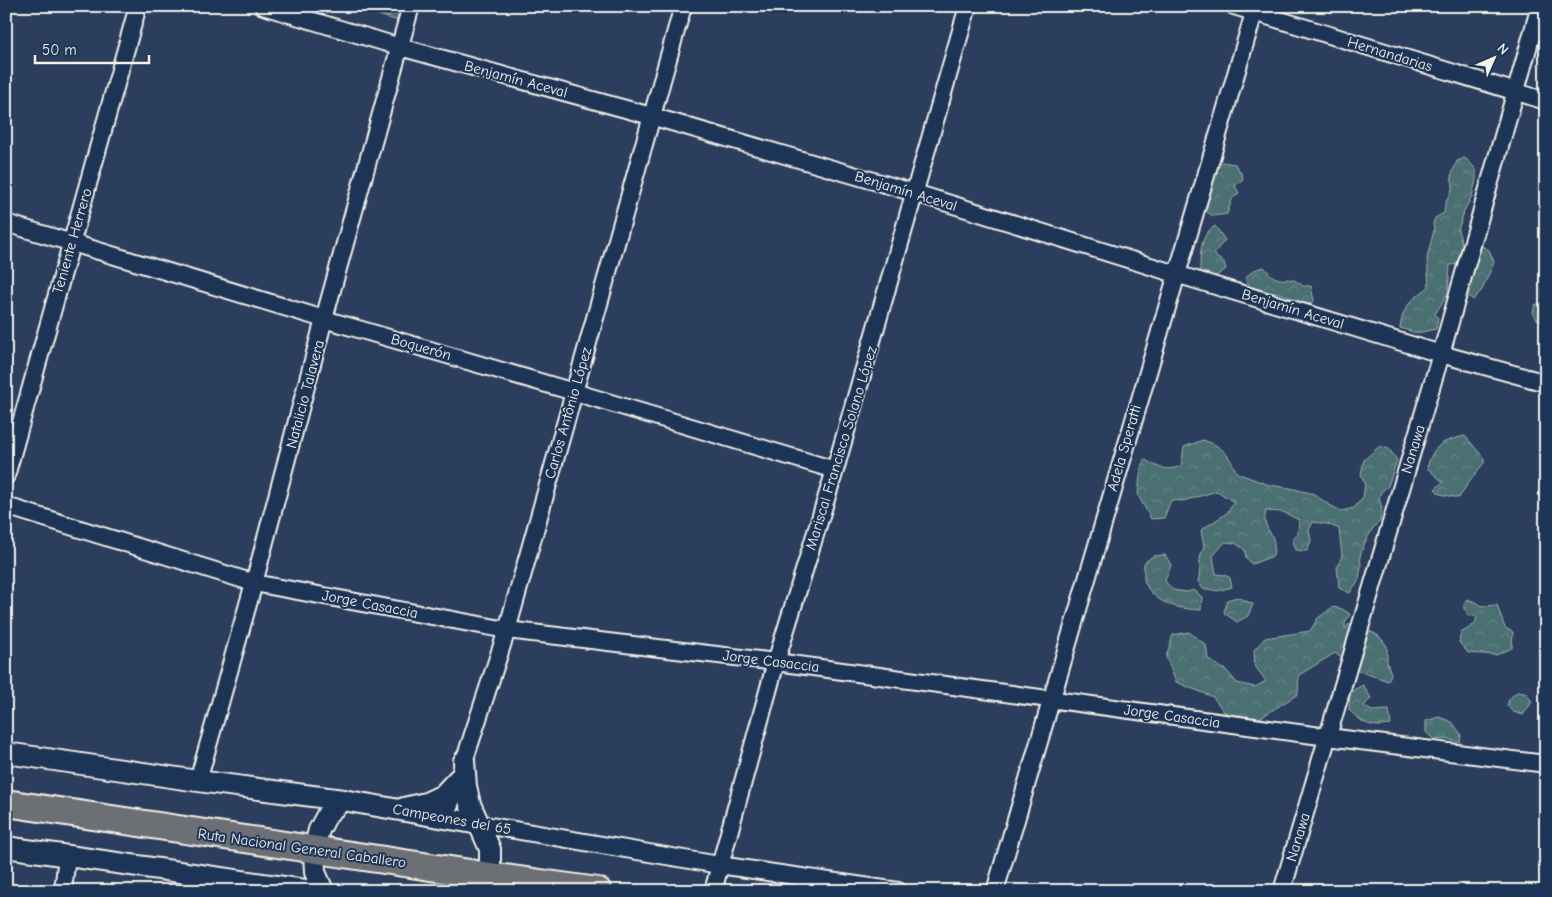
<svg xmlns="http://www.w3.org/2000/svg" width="1552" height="897" font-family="'Comic Neue',sans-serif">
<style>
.grass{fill:url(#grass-dots);stroke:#a0b0ad}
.forest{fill:url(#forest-crowns);stroke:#a0b0ad}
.garden{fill:#4b7072;stroke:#a0b0ad}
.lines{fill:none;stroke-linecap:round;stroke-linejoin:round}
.minor-casing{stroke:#f4f1e8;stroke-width:20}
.tertiary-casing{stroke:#f4f1e8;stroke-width:24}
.trunk-casing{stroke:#f4f1e8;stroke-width:30}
.minor{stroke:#1d3557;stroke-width:16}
.tertiary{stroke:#1d3557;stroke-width:20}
.trunk{stroke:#6c6f75;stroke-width:26}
.labels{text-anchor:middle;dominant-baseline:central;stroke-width:4;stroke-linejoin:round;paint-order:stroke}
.street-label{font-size:15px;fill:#f4f1e8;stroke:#1d3557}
</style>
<defs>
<pattern id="grass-dots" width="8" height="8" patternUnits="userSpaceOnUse" patternTransform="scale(1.25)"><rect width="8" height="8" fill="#4b7072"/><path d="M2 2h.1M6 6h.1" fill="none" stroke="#668586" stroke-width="1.8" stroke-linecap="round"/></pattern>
<pattern id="forest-crowns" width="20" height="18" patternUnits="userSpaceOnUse" patternTransform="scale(1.25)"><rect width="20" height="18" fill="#4b7072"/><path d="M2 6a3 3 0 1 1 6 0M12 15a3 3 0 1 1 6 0" fill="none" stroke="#668586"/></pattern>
</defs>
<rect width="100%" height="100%" fill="#2c3e5d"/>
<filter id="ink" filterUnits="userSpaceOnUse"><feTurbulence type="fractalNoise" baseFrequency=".02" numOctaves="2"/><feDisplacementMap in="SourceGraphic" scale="10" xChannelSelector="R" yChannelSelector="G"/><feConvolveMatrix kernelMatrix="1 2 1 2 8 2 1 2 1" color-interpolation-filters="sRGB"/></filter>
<g filter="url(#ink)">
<!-- grass -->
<path class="grass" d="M 347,6 L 403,6 L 399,21 Z"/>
<!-- forest -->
<g class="forest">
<path d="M 1465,158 L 1476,169 L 1476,180 L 1472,196 L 1465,209 L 1458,230 L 1464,251 L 1476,243 L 1489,250 L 1494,262 L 1482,290 L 1473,300 L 1462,291 L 1463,264 L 1450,265 L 1448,293 L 1435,314 L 1438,318 L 1436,329 L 1417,333 L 1400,328 C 1403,306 1411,300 1429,287 L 1427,258 L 1434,230 L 1433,224 L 1435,218 L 1444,213 L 1445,204 L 1451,192 L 1453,185 L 1451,176 L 1457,161 Z"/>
<path d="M 1222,162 L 1235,164 L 1241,173 L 1243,179 L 1235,186 L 1239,193 L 1232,199 L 1227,214 L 1213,216 L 1204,210 L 1214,167 Z"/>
<path d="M 1215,226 L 1225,240 L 1214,253 L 1217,258 L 1224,262 L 1226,269 L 1216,276 L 1200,274 C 1200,258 1199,235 1215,226 Z"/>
<path d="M 1264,267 C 1267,270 1270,275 1274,277 C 1287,283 1289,274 1303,286 L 1311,286 L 1314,301 L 1307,305 L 1280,293 L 1267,293 L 1251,289 L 1245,278 L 1254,270 Z"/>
<path d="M 1546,281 L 1546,323 L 1544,323 L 1537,319 L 1533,313 L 1535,305 L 1543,302 C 1542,294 1541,289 1546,281 Z"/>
<path d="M 1465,436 L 1484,458 L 1484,463 L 1470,480 L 1459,498 L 1440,494 L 1435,489 L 1443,482 L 1427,468 C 1433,445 1442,441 1465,436 Z"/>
<path d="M 1203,440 C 1224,447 1228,454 1237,473 L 1269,485 L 1290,488 L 1314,494 L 1329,505 L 1342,511 L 1354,508 L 1363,497 L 1365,484 L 1361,474 L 1364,460 L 1380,446 L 1389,449 L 1397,460 L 1388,486 L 1381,492 L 1379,498 L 1382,508 L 1380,521 L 1373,528 L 1364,544 L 1360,556 L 1361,566 L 1359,579 L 1350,593 L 1339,588 L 1337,567 L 1342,556 L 1339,529 L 1327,524 L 1313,522 L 1309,530 L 1311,541 L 1307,551 L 1296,550 L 1292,539 L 1298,533 L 1299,520 L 1283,512 L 1266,511 C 1261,528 1273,531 1274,543 C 1275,547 1273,552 1273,556 L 1252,564 L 1246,559 L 1245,550 L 1235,543 L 1225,542 L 1213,556 L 1216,574 L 1225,575 L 1230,578 L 1232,587 L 1217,591 L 1208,589 L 1203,589 L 1198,581 C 1202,567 1197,560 1204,547 L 1201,530 L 1227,513 L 1234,502 L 1217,491 L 1183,501 L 1171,500 L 1164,518 L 1151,519 L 1138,495 L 1140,475 L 1144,459 C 1157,467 1165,472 1181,466 L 1184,447 Z"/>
<path d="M 1165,555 L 1171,565 L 1165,581 L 1173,590 L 1187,592 L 1194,590 L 1202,597 L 1201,610 C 1179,609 1156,605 1145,583 C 1143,578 1144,569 1144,563 L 1153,556 Z"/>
<path d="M 1237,597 L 1253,604 L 1248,616 L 1237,622 L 1224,613 L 1227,600 Z"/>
<path d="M 1467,599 L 1476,602 L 1482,606 L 1497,605 L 1505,628 L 1513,632 L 1512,648 L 1496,655 L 1468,653 L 1459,642 L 1461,633 L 1475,624 L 1477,617 L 1468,615 L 1464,606 Z"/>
<path d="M 1333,607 L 1342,609 L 1350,614 L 1345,623 L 1345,629 L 1349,624 L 1366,629 L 1379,636 L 1387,646 L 1387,662 L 1391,674 L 1388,681 L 1358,671 L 1335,653 L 1299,675 L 1298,694 L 1260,718 L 1249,721 L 1224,712 L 1213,697 L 1176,682 L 1166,657 L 1173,635 L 1189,632 L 1206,645 L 1208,659 L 1227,671 L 1237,683 L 1255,687 L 1266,681 L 1255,666 L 1254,650 L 1265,638 L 1310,631 L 1318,618 Z"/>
<path d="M 1363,685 L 1371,698 L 1364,706 L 1372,711 L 1389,710 L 1391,725 C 1369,728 1364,724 1349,710 L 1350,692 Z"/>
<path d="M 1517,692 L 1526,693 L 1532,702 L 1523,715 L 1513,712 L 1507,706 L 1509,699 Z"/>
<path d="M 1439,717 L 1452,722 L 1461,734 L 1460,742 L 1446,739 L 1434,740 L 1426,732 L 1426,721 Z"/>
</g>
<!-- garden -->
<path class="garden" d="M 352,6 L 392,6 L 389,17 Z"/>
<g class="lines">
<defs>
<g id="minor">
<path d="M 263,6 L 400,47 L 651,116 L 915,193 L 1176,274 L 1441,354 L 1546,383"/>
<path d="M 1234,6 L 1546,101"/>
<path d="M 6,223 L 324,319 L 574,392 L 835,470"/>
<path d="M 6,476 L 138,6"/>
<path d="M 6,506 L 254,583 L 507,630 L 776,662 L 1328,737 L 1546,764"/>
<path d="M 198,781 L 254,583 L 324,319 L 411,6"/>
<path d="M 446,817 L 507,630 L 683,6"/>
<path d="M 479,824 L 719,865 L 898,891"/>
<path d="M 63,891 L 67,856"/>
<path d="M 713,891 L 776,662 L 835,470 L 968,6"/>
<path d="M 995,891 L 1256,6"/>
<path d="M 1282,891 L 1441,354 L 1540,6"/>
</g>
<g id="tertiary">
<path d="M 6,753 L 198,781 L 343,800 L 479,824"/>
<path d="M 464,761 L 466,786 L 470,804 L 490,849 L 490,876 L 484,891"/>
<path d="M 404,808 L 426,803 L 443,795 L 458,779"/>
<path d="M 6,847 L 312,891"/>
<path d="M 323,891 L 315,872 L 314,849 L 319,830 L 328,813 L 343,800"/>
</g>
<path id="trunk" d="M 6,803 L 490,876 L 598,891"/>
</defs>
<!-- minor casing -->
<use href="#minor" class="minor-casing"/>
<!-- tertiary casing -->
<use href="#tertiary" class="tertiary-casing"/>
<!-- trunk casing -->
<use href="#trunk" class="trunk-casing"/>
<!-- minor -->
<use href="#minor" class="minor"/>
<!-- tertiary -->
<use href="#tertiary" class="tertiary"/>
<!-- trunk -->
<use href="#trunk" class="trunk"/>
</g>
</g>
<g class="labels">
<!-- street labels -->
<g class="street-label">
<text transform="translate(1390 54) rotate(17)">Hernandarias</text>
<text transform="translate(516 79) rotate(15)">Benjamín Aceval</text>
<text transform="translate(906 191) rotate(17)">Benjamín Aceval</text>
<text transform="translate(72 241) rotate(-74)">Teniente Herrero</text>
<text transform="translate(1293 309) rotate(17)">Benjamín Aceval</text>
<text transform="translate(421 347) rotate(16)">Boquerón</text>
<text transform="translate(305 394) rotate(-75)">Natalicio Talavera</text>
<text transform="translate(568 413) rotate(-74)">Carlos Antônio López</text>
<text transform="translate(841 448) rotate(-73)">Mariscal Francisco Solano López</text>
<text transform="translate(1124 448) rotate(-74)">Adela Speratti</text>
<text transform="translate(1413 449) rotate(-73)">Nanawa</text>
<text transform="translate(370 604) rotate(11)">Jorge Casaccia</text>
<text transform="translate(771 661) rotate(7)">Jorge Casaccia</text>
<text transform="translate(1172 716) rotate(8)">Jorge Casaccia</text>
<text transform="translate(452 819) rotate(10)">Campeones del 65</text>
<text transform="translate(1298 837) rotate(-73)">Nanawa</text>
<text transform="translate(302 848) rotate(8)">Ruta Nacional General Caballero</text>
</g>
</g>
<!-- margin -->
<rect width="1552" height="897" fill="none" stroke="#1d3557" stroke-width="25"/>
<rect x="12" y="12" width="1527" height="872" fill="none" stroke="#f4f1e8" stroke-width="2" filter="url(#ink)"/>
<!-- north arrow -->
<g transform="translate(1494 58) rotate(45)" stroke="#1d3557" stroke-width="4" paint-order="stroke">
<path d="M0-4L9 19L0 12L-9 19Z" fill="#f4f1e8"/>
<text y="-8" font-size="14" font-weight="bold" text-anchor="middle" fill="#f4f1e8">N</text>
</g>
<!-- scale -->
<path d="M35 55v8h114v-8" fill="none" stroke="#f4f1e8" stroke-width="2.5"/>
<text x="42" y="55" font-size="15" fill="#f4f1e8" stroke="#1d3557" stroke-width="4" paint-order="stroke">50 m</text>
</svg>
